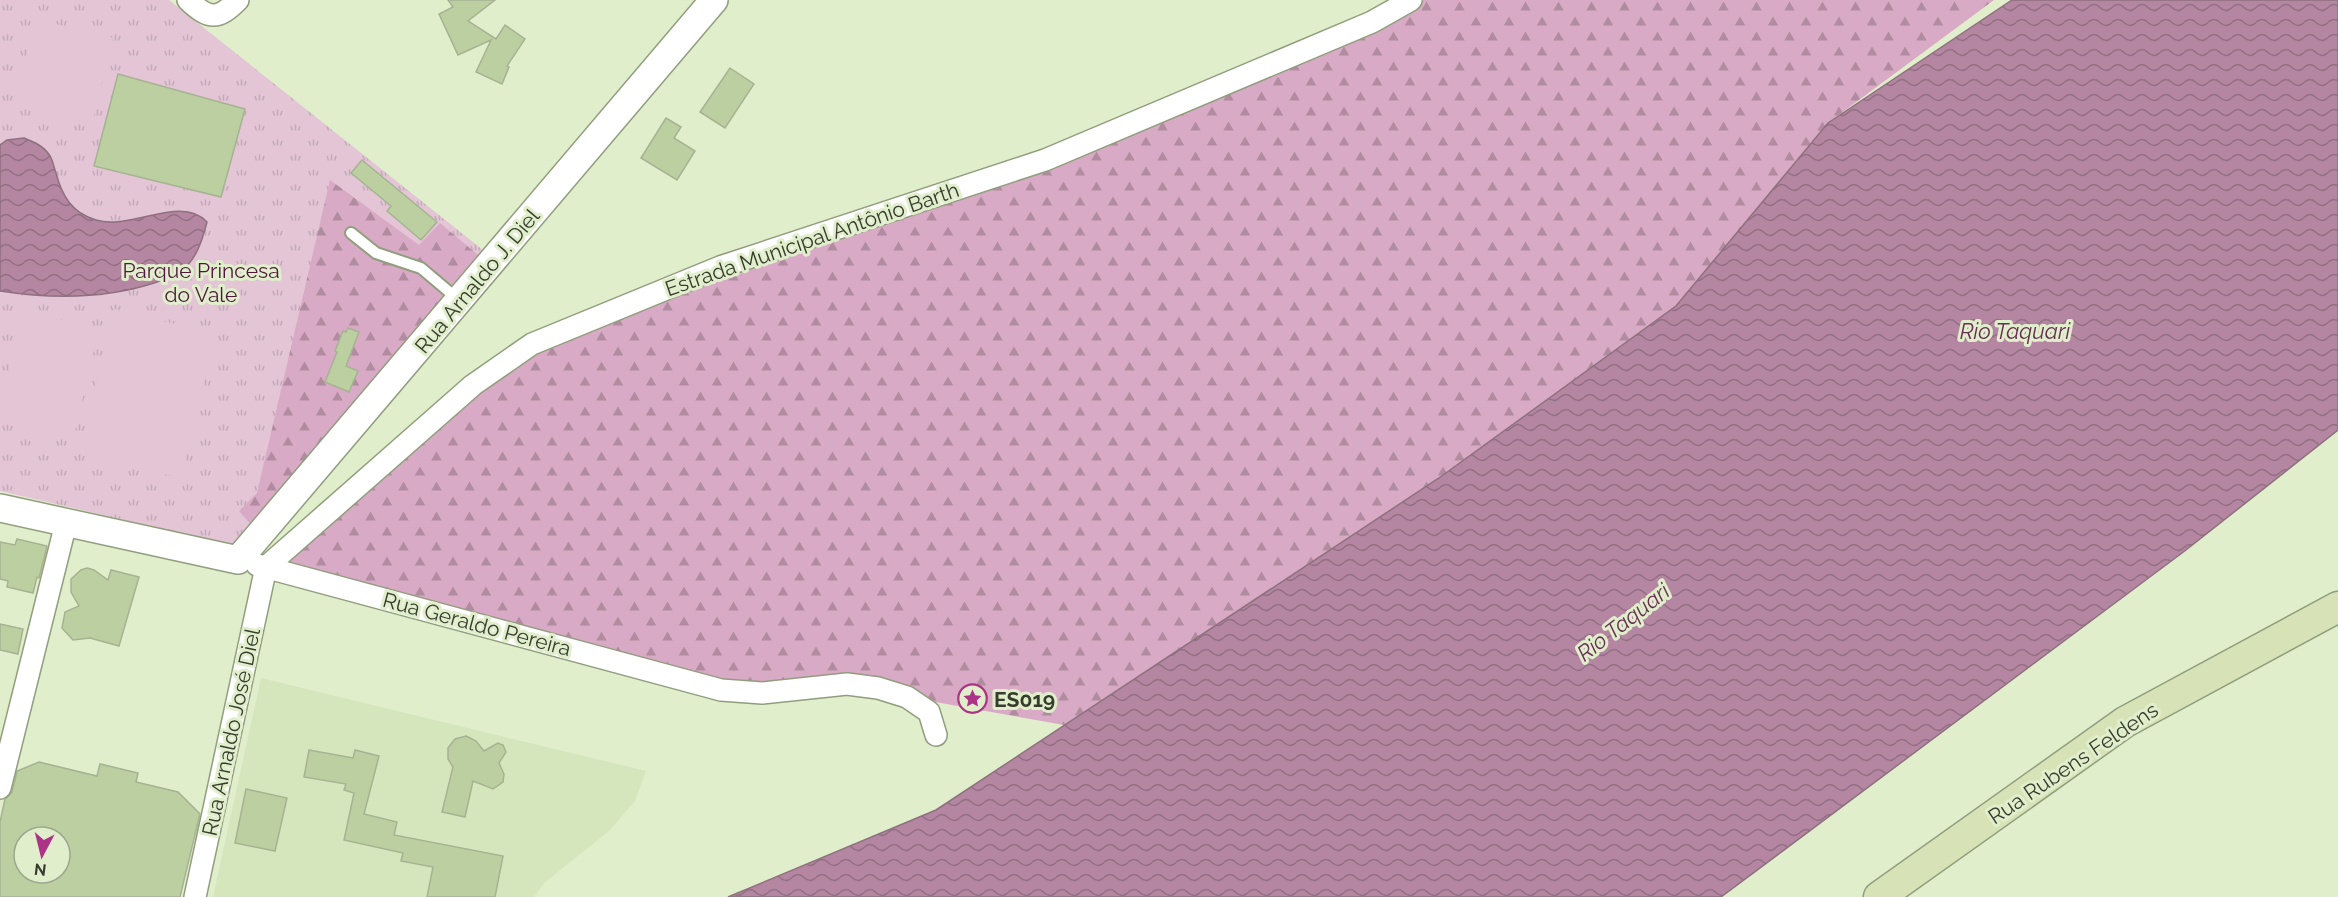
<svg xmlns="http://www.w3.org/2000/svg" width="2338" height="897" font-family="Raleway,sans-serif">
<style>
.built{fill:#d5e6bc}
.grass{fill:url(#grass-tufts)}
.forest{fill:url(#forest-firs)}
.pitch{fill:#e3c5d6}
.water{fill:url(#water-waves);stroke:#8e707e;stroke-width:1.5}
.building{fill:#bccfa0;stroke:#a6b392;stroke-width:1.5;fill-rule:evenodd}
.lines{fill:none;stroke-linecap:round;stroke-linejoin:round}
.service-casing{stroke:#919e7e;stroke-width:14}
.minor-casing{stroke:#919e7e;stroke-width:24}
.tertiary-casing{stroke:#919e7e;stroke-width:30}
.secondary-casing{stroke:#919e7e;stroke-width:33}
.service{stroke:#fff;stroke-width:10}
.minor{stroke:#fff;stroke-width:21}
.tertiary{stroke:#fff;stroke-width:27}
.secondary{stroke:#d7e3b7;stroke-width:30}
.labels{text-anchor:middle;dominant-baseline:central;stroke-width:6;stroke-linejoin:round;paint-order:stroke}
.street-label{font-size:21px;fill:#373c2e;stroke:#e0eecc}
.park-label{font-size:21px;fill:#4f173c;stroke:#e0eecc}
.poi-label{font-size:21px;font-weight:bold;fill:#373c2e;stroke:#e0eecc;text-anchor:start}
.water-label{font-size:22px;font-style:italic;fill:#682f54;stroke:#e0eecc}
</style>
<defs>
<pattern id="grass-tufts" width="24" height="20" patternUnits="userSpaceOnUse" patternTransform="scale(1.5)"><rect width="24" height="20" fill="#e3c5d6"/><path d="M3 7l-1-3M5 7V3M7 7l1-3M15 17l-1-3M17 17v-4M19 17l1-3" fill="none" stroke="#c3aab8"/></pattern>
<pattern id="forest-firs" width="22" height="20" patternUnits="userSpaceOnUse" patternTransform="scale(1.5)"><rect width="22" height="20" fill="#d9aac5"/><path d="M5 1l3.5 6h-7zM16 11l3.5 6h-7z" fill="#b18ca0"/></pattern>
<pattern id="water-waves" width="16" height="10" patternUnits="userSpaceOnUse" patternTransform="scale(1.5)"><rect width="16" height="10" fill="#b486a1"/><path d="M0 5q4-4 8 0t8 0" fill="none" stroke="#936f84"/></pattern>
</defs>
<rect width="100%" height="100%" fill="#e0eecc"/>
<!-- built -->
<path class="built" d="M 261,678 L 646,771 L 635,801 L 609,831 L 544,883 L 534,897 L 213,897 Z"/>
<!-- grass -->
<path class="grass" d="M 0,0 L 169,0 L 488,254 L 241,547 L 0,491 Z"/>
<!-- forest -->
<g class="forest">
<path d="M 1406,0 L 1994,0 L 1828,123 L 1676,306 L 1439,478 L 1064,725 L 907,697 L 762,693 L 266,567 L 532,344 L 1045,160 Z"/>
<path d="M 330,180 L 419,245 L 440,223 L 478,255 L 252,526 L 239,511 L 257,493 Z"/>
</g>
<!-- pitch -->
<g class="pitch">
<path d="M 35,19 L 113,38 L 92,124 L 14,106 Z"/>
<path d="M 114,309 L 216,334 L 181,478 L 79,453 Z"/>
<path d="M 22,311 L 99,328 L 73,440 L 0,423 L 0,407 Z"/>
</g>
<!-- water -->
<g class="water">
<path d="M 2012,0 L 2338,0 L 2338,430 L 2186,550 L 1721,897 L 728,897 L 936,810 L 1439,478 L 1676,306 L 1828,123 Z"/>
<path d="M 24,138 C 34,142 44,146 50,156 C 53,161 54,168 56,173 C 62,196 72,213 96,220 C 131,231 181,194 207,222 C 202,241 196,262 178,273 C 172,277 163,279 157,282 C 107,299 52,299 0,291 L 0,145 L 7,140 Z"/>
</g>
<!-- building -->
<g class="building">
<path d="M 448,0 L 495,0 L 468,21 L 496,39 L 505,25 L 525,39 L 507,66 L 509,67 L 502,84 L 476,72 L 491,40 L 458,55 L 439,14 L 453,7 Z"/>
<path d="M 730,68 L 754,84 L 725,128 L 700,112 Z"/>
<path d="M 118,74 L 245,109 L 221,197 L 94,166 Z"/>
<path d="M 666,118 L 681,127 L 674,138 L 695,151 L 677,180 L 641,158 Z"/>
<path d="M 362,160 L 437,222 L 421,240 L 387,211 L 391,206 L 351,173 Z"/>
<path d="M 348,328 L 359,332 L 346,366 L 358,371 L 349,392 L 325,382 L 337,352 L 335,351 L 343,331 L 346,332 Z"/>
<path d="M 17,539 L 47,546 L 39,578 L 37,577 L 33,593 L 7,587 L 8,581 L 0,579 L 0,542 L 15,545 Z"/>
<path d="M 87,568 L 94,570 L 108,580 L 111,570 L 139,577 L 119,646 L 90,638 L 73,640 L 62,628 L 65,612 L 79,606 L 71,592 L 71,579 L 81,570 Z"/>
<path d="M 0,624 L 23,629 L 18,654 L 0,650 Z"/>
<path d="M 466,736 L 476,741 L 484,751 L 498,743 L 503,745 L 506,752 L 499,763 L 504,774 L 503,782 L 493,789 L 473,781 L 465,817 L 442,812 L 453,767 L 448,759 L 448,748 L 455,739 Z"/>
<path d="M 309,750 L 353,758 L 355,750 L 379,756 L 364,814 L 397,822 L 394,835 L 503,856 L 495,897 L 427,897 L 433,867 L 401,861 L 403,853 L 344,840 L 354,793 L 344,790 L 346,784 L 304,777 Z"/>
<path d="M 39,762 L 97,776 L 100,764 L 138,773 L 136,782 L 178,792 L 200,814 L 180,897 L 0,897 L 0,822 L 5,799 L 12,792 L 17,771 ZM 24,837 L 60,837 L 60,873 L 24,873 Z"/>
<path d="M 246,789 L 287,798 L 275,851 L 235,843 Z"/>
</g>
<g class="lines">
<defs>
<path id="service" d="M 351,233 L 376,253 L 421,268 L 460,301"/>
<g id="minor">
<path d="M 188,0 C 209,20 218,20 238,0"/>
<path d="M 257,565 L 721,690 L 762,693 L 847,684 L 878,688 L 907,697 L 929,712 L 936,735"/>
<path d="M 266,567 L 473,385 L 532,344 L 720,267 L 1045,160 L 1372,22 L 1411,0"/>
<path d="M 0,788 L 66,523"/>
<path d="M 195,897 L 266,567"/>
</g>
<path id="tertiary" d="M 0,508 L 238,560 L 714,0"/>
<path id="secondary" d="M 1879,897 L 2125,722 L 2338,607"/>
</defs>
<!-- service casing -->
<use href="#service" class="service-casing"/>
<!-- minor casing -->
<use href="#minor" class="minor-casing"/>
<!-- tertiary casing -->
<use href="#tertiary" class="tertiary-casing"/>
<!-- secondary casing -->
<use href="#secondary" class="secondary-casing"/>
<!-- service -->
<use href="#service" class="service"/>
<!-- minor -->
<use href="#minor" class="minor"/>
<!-- tertiary -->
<use href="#tertiary" class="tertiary"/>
<!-- secondary -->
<use href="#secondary" class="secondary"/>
</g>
<!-- icons -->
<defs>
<symbol id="sight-ring" viewBox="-11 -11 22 22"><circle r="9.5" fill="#e0eecc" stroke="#ad3386" stroke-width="1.5"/><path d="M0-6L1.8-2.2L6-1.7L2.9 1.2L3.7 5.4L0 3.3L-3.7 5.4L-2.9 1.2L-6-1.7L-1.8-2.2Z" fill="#ad3386"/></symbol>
</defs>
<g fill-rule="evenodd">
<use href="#sight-ring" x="956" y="682" width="33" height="33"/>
</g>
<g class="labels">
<!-- street labels -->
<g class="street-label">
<text transform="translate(812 239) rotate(-19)">Estrada Municipal Antônio Barth</text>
<text transform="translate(477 281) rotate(-50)">Rua Arnaldo J. Diel</text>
<text transform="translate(477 624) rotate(15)">Rua Geraldo Pereira</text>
<text transform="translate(231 732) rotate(-78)">Rua Arnaldo José Diel</text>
<text transform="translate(2073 763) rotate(-34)">Rua Rubens Feldens</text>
</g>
<!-- park labels -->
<g class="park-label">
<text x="201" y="270">Parque Princesa<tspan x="201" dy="24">do Vale</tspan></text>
</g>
<!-- poi labels -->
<g class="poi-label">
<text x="994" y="699">ES019</text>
</g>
<!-- water labels -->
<g class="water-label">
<text x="2015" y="331">Rio Taquari</text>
<text transform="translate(1623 622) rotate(-38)">Rio Taquari</text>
</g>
</g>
<!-- north arrow -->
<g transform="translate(42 855) rotate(187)"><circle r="28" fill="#e0eecc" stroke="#9ca78d" stroke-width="1.5"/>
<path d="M0-4.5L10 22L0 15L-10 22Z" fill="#ad3386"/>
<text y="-9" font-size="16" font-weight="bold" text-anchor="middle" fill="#373c2e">N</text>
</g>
</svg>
